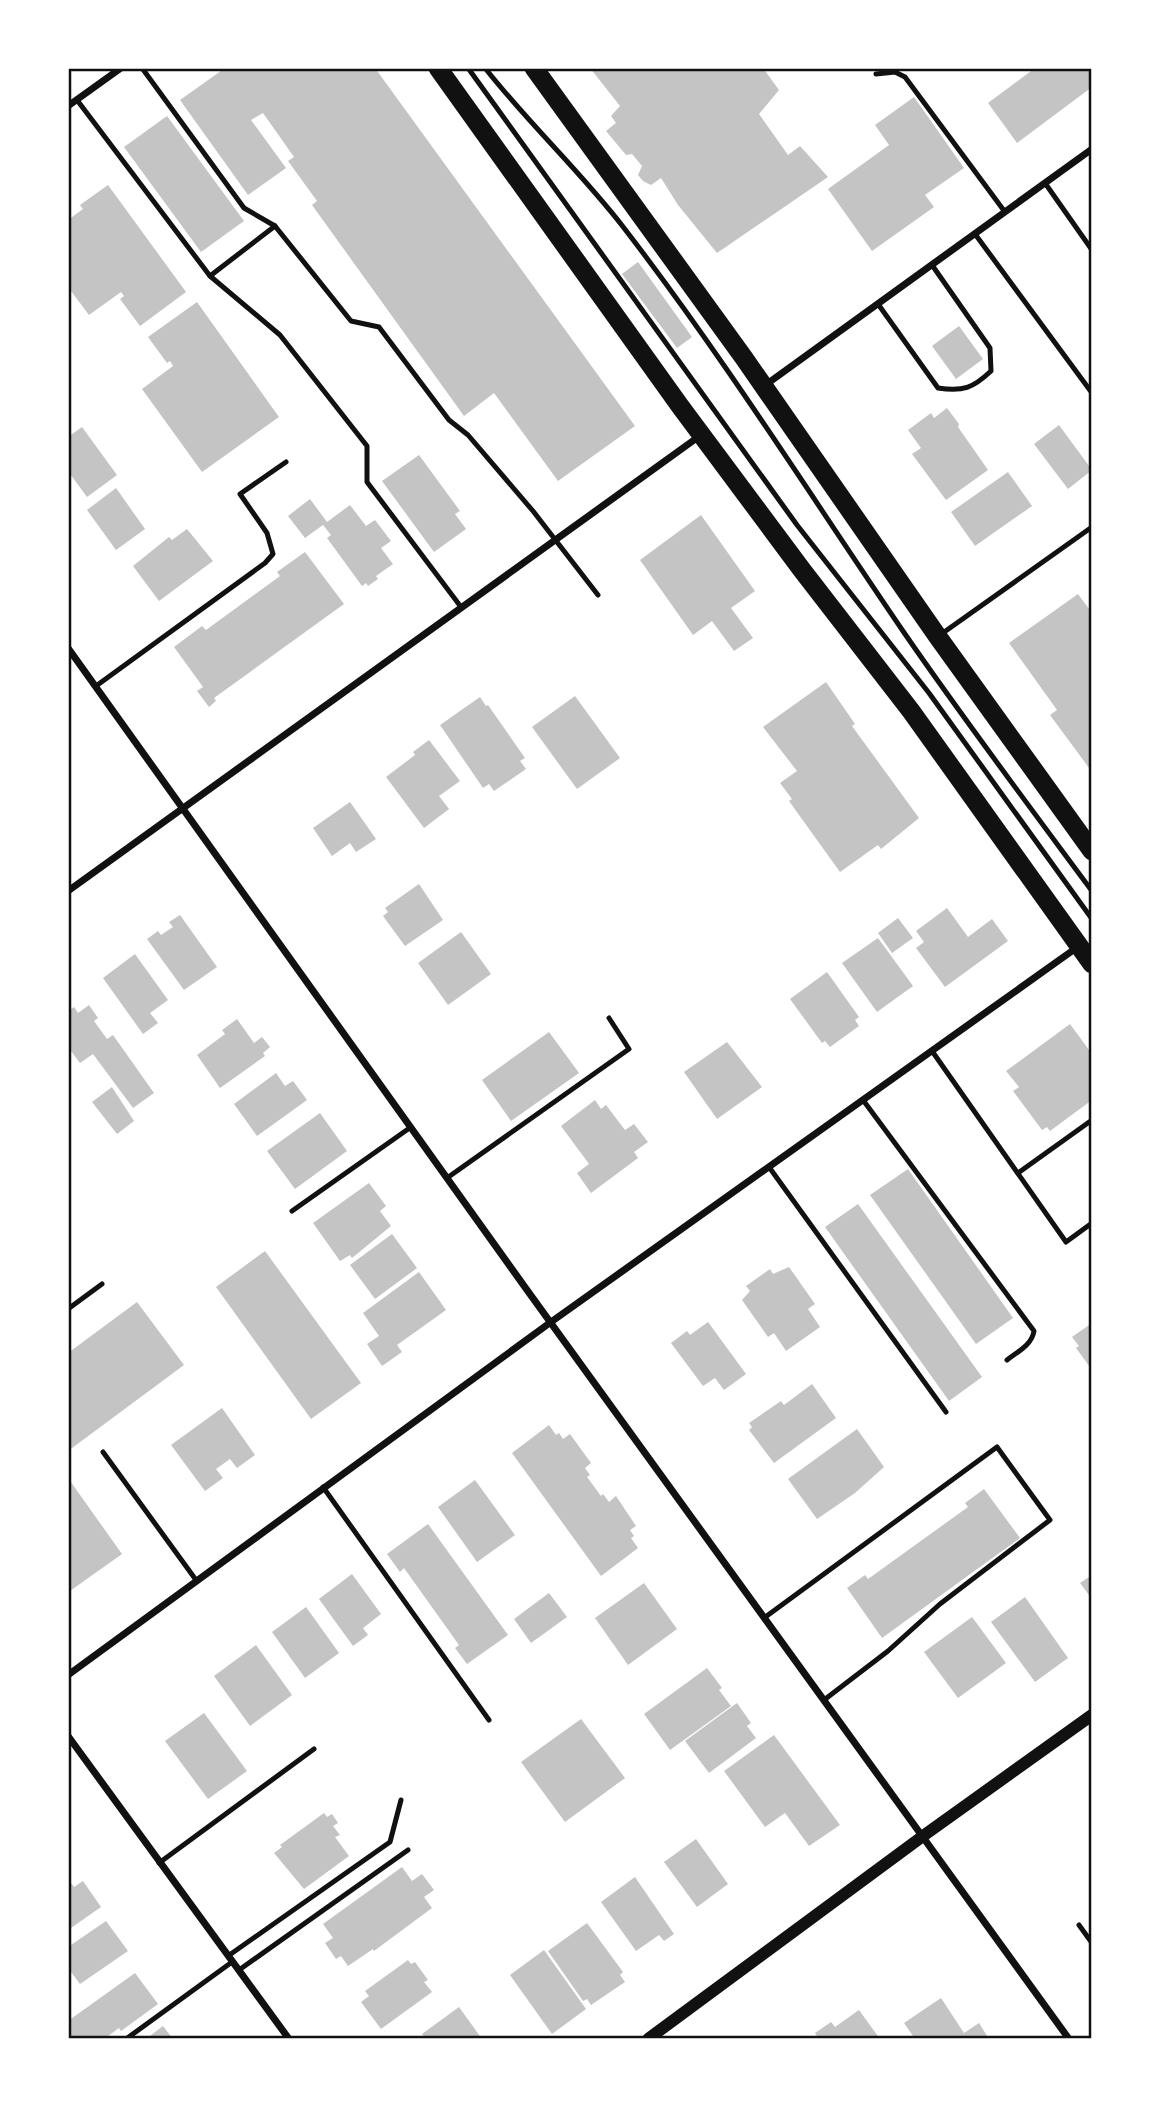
<svg xmlns="http://www.w3.org/2000/svg" width="1160" height="2107" font-family="Roboto,sans-serif">
<style>
.building{fill:#c4c4c4}
.lines{fill:none;stroke-linecap:round;stroke-linejoin:round}
.service{stroke:#111;stroke-width:5}
.minor{stroke:#111;stroke-width:7}
.tertiary{stroke:#111;stroke-width:12}
.trunk{stroke:#111;stroke-width:19}
.neatline{fill:none;stroke:#111;stroke-width:2.5}
</style>
<rect width="100%" height="100%" fill="#fff"/>
<!-- building -->
<g class="building">
<path d="M 225,68 L 375,68 L 635,426 L 558,481 L 494,393 L 464,416 L 312,205 L 317,201 L 288,161 L 294,157 L 263,113 L 251,120 L 286,168 L 248,195 L 180,100 Z"/>
<path d="M 590,68 L 763,68 L 779,90 L 759,114 L 788,155 L 800,146 L 828,177 L 717,253 L 678,205 L 661,178 L 651,185 L 643,181 L 638,175 L 642,166 L 632,154 L 626,155 L 606,131 L 616,123 L 611,116 L 620,106 Z"/>
<path d="M 1035,68 L 1092,68 L 1092,87 L 1017,143 L 988,103 Z"/>
<path d="M 914,97 L 964,168 L 925,195 L 934,207 L 872,251 L 828,189 L 889,145 L 875,125 Z"/>
<path d="M 167,116 L 244,221 L 201,252 L 124,147 Z"/>
<path d="M 108,185 L 186,292 L 140,326 L 120,299 L 124,296 L 121,292 L 89,315 L 68,287 L 68,220 L 83,209 L 80,205 Z"/>
<path d="M 638,262 L 692,337 L 677,348 L 622,274 Z"/>
<path d="M 197,302 L 279,417 L 202,472 L 142,389 L 173,366 L 170,361 L 167,363 L 148,337 Z"/>
<path d="M 959,326 L 983,359 L 956,379 L 932,346 Z"/>
<path d="M 947,408 L 959,424 L 958,427 L 988,470 L 946,500 L 912,454 L 921,448 L 908,430 L 931,413 L 934,418 Z"/>
<path d="M 1059,425 L 1092,470 L 1068,489 L 1034,444 Z"/>
<path d="M 82,427 L 117,475 L 87,497 L 68,471 L 68,437 Z"/>
<path d="M 419,455 L 460,511 L 455,514 L 466,529 L 434,552 L 382,481 Z"/>
<path d="M 1008,472 L 1032,506 L 975,546 L 951,512 Z"/>
<path d="M 116,488 L 145,529 L 116,550 L 87,510 Z"/>
<path d="M 310,499 L 327,522 L 350,505 L 366,526 L 375,520 L 391,541 L 381,548 L 393,564 L 376,576 L 378,579 L 368,586 L 366,583 L 362,586 L 327,538 L 331,535 L 323,525 L 305,538 L 288,516 Z"/>
<path d="M 701,515 L 755,591 L 731,608 L 753,638 L 734,651 L 712,621 L 693,635 L 640,560 Z"/>
<path d="M 187,529 L 213,561 L 159,601 L 133,566 L 169,537 L 172,540 Z"/>
<path d="M 305,552 L 344,604 L 214,698 L 216,701 L 209,707 L 197,691 L 203,687 L 174,647 L 202,626 L 206,630 L 280,576 L 277,572 Z"/>
<path d="M 1078,594 L 1092,613 L 1092,772 L 1050,715 L 1057,710 L 1009,643 Z"/>
<path d="M 826,682 L 855,724 L 852,726 L 919,818 L 881,849 L 878,845 L 840,872 L 789,801 L 792,799 L 780,783 L 797,771 L 763,727 Z"/>
<path d="M 575,696 L 620,758 L 577,789 L 532,727 Z"/>
<path d="M 480,697 L 486,706 L 488,705 L 525,758 L 520,761 L 526,769 L 494,791 L 489,784 L 483,788 L 440,725 Z"/>
<path d="M 429,740 L 460,781 L 439,796 L 449,809 L 424,828 L 386,777 L 415,755 L 413,752 Z"/>
<path d="M 350,802 L 376,839 L 356,852 L 350,843 L 332,856 L 313,828 Z"/>
<path d="M 419,884 L 443,920 L 405,946 L 383,916 L 388,912 L 385,908 Z"/>
<path d="M 947,908 L 968,937 L 992,919 L 1008,941 L 945,987 L 916,948 L 924,942 L 916,931 Z"/>
<path d="M 180,915 L 217,967 L 184,990 L 147,939 L 158,931 L 161,935 L 173,927 L 169,922 Z"/>
<path d="M 898,918 L 913,938 L 892,953 L 878,933 Z"/>
<path d="M 461,932 L 491,974 L 448,1005 L 418,963 Z"/>
<path d="M 878,938 L 913,986 L 877,1012 L 842,963 Z"/>
<path d="M 135,954 L 168,1000 L 150,1013 L 158,1023 L 143,1034 L 103,978 Z"/>
<path d="M 827,972 L 859,1017 L 855,1020 L 859,1026 L 830,1047 L 825,1041 L 822,1043 L 790,999 Z"/>
<path d="M 89,1005 L 98,1018 L 94,1021 L 107,1039 L 113,1035 L 154,1093 L 133,1108 L 93,1054 L 80,1063 L 68,1047 L 68,1011 L 74,1007 L 78,1013 Z"/>
<path d="M 237,1019 L 254,1043 L 262,1037 L 270,1047 L 263,1053 L 265,1056 L 220,1088 L 197,1055 L 225,1034 L 222,1030 Z"/>
<path d="M 1070,1024 L 1092,1054 L 1092,1100 L 1050,1131 L 1047,1127 L 1042,1130 L 1013,1091 L 1019,1087 L 1006,1071 Z"/>
<path d="M 549,1032 L 579,1073 L 511,1121 L 482,1080 Z"/>
<path d="M 727,1042 L 762,1087 L 717,1119 L 684,1072 Z"/>
<path d="M 276,1073 L 285,1086 L 293,1081 L 307,1100 L 257,1136 L 234,1104 Z"/>
<path d="M 112,1087 L 134,1121 L 117,1134 L 92,1102 Z"/>
<path d="M 595,1100 L 601,1109 L 606,1105 L 625,1130 L 634,1124 L 648,1142 L 634,1152 L 638,1158 L 591,1193 L 577,1173 L 589,1164 L 561,1126 Z"/>
<path d="M 320,1113 L 347,1151 L 295,1189 L 267,1151 Z"/>
<path d="M 908,1169 L 1013,1318 L 976,1344 L 870,1195 Z"/>
<path d="M 369,1183 L 386,1206 L 380,1211 L 391,1226 L 352,1258 L 350,1255 L 340,1261 L 313,1223 Z"/>
<path d="M 858,1204 L 982,1377 L 949,1401 L 825,1227 Z"/>
<path d="M 392,1234 L 417,1268 L 375,1299 L 350,1265 Z"/>
<path d="M 265,1251 L 361,1383 L 311,1419 L 216,1287 Z"/>
<path d="M 789,1267 L 815,1304 L 808,1309 L 820,1327 L 786,1351 L 774,1333 L 768,1337 L 742,1300 L 750,1291 L 746,1286 L 770,1269 L 773,1274 Z"/>
<path d="M 419,1272 L 446,1310 L 397,1345 L 402,1352 L 382,1366 L 367,1344 L 379,1336 L 363,1313 Z"/>
<path d="M 137,1302 L 184,1365 L 68,1451 L 68,1353 Z"/>
<path d="M 708,1322 L 746,1374 L 724,1390 L 715,1378 L 703,1386 L 671,1343 L 687,1331 L 690,1335 Z"/>
<path d="M 1092,1323 L 1092,1370 L 1076,1348 L 1079,1346 L 1072,1337 Z"/>
<path d="M 812,1384 L 836,1418 L 774,1463 L 749,1430 L 752,1427 L 749,1423 L 781,1401 L 784,1405 Z"/>
<path d="M 222,1408 L 255,1455 L 237,1468 L 230,1459 L 216,1469 L 223,1478 L 205,1491 L 171,1445 Z"/>
<path d="M 549,1425 L 556,1435 L 559,1433 L 563,1439 L 570,1434 L 591,1463 L 585,1468 L 590,1475 L 587,1477 L 601,1496 L 603,1494 L 609,1502 L 616,1496 L 636,1526 L 630,1530 L 634,1536 L 631,1538 L 638,1548 L 601,1576 L 512,1453 Z"/>
<path d="M 857,1429 L 884,1467 L 855,1493 L 817,1519 L 788,1479 Z"/>
<path d="M 68,1478 L 122,1554 L 70,1591 L 68,1588 Z"/>
<path d="M 475,1480 L 515,1535 L 477,1562 L 438,1507 Z"/>
<path d="M 984,1489 L 1020,1538 L 882,1638 L 847,1588 L 865,1575 L 868,1579 L 968,1507 L 965,1503 Z"/>
<path d="M 428,1524 L 508,1635 L 467,1664 L 455,1648 L 459,1645 L 404,1568 L 400,1572 L 387,1554 Z"/>
<path d="M 352,1574 L 381,1614 L 363,1628 L 368,1635 L 353,1646 L 319,1599 Z"/>
<path d="M 1092,1575 L 1092,1599 L 1080,1583 Z"/>
<path d="M 644,1583 L 677,1629 L 628,1665 L 595,1618 Z"/>
<path d="M 549,1593 L 567,1617 L 531,1643 L 514,1619 Z"/>
<path d="M 1025,1597 L 1068,1658 L 1035,1682 L 991,1622 Z"/>
<path d="M 306,1607 L 339,1653 L 305,1678 L 272,1632 Z"/>
<path d="M 972,1617 L 1006,1663 L 958,1698 L 924,1652 Z"/>
<path d="M 256,1645 L 292,1695 L 250,1726 L 214,1676 Z"/>
<path d="M 707,1668 L 722,1688 L 719,1690 L 731,1706 L 670,1750 L 644,1714 Z"/>
<path d="M 737,1703 L 751,1723 L 747,1726 L 756,1738 L 709,1773 L 685,1741 Z"/>
<path d="M 204,1713 L 247,1771 L 208,1799 L 165,1741 Z"/>
<path d="M 581,1719 L 625,1778 L 565,1822 L 521,1762 Z"/>
<path d="M 774,1735 L 840,1825 L 809,1846 L 785,1813 L 765,1827 L 724,1771 Z"/>
<path d="M 324,1813 L 327,1817 L 332,1814 L 338,1823 L 333,1826 L 340,1835 L 335,1837 L 349,1856 L 304,1889 L 274,1853 L 282,1847 L 280,1845 Z"/>
<path d="M 696,1839 L 728,1884 L 697,1907 L 664,1862 Z"/>
<path d="M 402,1867 L 412,1881 L 422,1874 L 434,1890 L 424,1897 L 432,1908 L 374,1951 L 373,1949 L 348,1966 L 341,1956 L 336,1959 L 325,1943 L 333,1938 L 323,1924 Z"/>
<path d="M 635,1877 L 674,1934 L 664,1941 L 659,1935 L 636,1951 L 601,1902 Z"/>
<path d="M 68,1879 L 74,1887 L 83,1881 L 101,1907 L 68,1930 Z"/>
<path d="M 106,1921 L 128,1951 L 80,1984 L 68,1968 L 68,1947 Z"/>
<path d="M 587,1923 L 623,1972 L 620,1975 L 625,1982 L 591,2005 L 587,1999 L 583,2001 L 548,1951 Z"/>
<path d="M 544,1950 L 586,2009 L 552,2034 L 510,1975 Z"/>
<path d="M 408,1960 L 411,1964 L 415,1962 L 428,1980 L 424,1982 L 432,1992 L 381,2029 L 361,2002 L 369,1996 L 365,1991 Z"/>
<path d="M 135,1973 L 158,2004 L 121,2031 L 119,2028 L 104,2039 L 68,2039 L 68,2021 Z"/>
<path d="M 941,1998 L 964,2033 L 979,2023 L 989,2039 L 908,2039 L 913,2036 L 904,2023 Z"/>
<path d="M 459,2007 L 482,2039 L 426,2039 L 422,2034 Z"/>
<path d="M 859,2010 L 880,2039 L 819,2039 L 815,2033 L 831,2022 L 835,2027 Z"/>
<path d="M 163,2026 L 173,2039 L 146,2039 Z"/>
</g>
<g class="lines">
<!-- service -->
<g class="service">
<path d="M 142,68 L 244,208 L 275,226 L 351,321 L 379,327 L 449,420 L 468,435 L 533,511 L 598,595"/>
<path d="M 468,68 L 797,525 L 929,693 L 1092,919"/>
<path d="M 485,68 C 529,124 581,172 624,228 C 725,359 812,498 905,634 C 965,721 1029,806 1092,891"/>
<path d="M 876,74 L 895,72 L 905,77 L 1005,212"/>
<path d="M 77,100 L 210,276 L 280,335 L 367,446 L 367,482 L 461,607"/>
<path d="M 1045,183 L 1092,250"/>
<path d="M 975,234 L 1092,393"/>
<path d="M 210,276 L 275,226"/>
<path d="M 878,304 L 938,388 C 963,392 973,388 991,371 L 990,348 L 932,265"/>
<path d="M 940,635 L 1092,527"/>
<path d="M 96,686 L 265,563 L 273,554 L 267,533 L 240,494 L 286,462"/>
<path d="M 932,1051 L 1066,1242 L 1092,1223"/>
<path d="M 863,1100 L 1034,1331 C 1032,1345 1017,1352 1007,1360"/>
<path d="M 769,1167 L 946,1412"/>
<path d="M 1018,1173 L 1092,1120"/>
<path d="M 447,1178 L 629,1049 L 609,1018"/>
<path d="M 292,1211 L 411,1127"/>
<path d="M 68,1309 L 102,1284"/>
<path d="M 103,1452 L 196,1580"/>
<path d="M 323,1487 L 489,1720"/>
<path d="M 764,1618 L 997,1447 L 1050,1520 L 940,1604 L 888,1651 L 824,1700"/>
<path d="M 159,1863 L 314,1749"/>
<path d="M 1079,1925 L 1092,1943"/>
<path d="M 228,1956 L 390,1842 L 401,1800"/>
<path d="M 239,1970 L 408,1850"/>
<path d="M 126,2039 L 232,1962"/>
</g>
<!-- minor -->
<g class="minor">
<path d="M 68,106 L 121,68"/>
<path d="M 764,386 L 1092,149"/>
<path d="M 68,648 L 527,1290 L 1069,2039"/>
<path d="M 68,891 L 701,435"/>
<path d="M 68,1675 L 551,1322 L 1079,946"/>
<path d="M 68,1736 L 289,2039"/>
</g>
<!-- tertiary -->
<path class="tertiary" d="M 648,2039 L 923,1836 L 1092,1715"/>
<!-- trunk -->
<g class="trunk">
<path d="M 438,68 L 680,406 L 802,570 L 911,711 L 1092,964"/>
<path d="M 534,68 L 744,358 L 938,637 L 1092,851"/>
</g>
</g>
<!-- border -->
<rect width="1160" height="2107" fill="none" stroke="#ffffff" stroke-width="140"/>
<rect x="70" y="70" width="1020" height="1967" class="neatline"/>
</svg>
